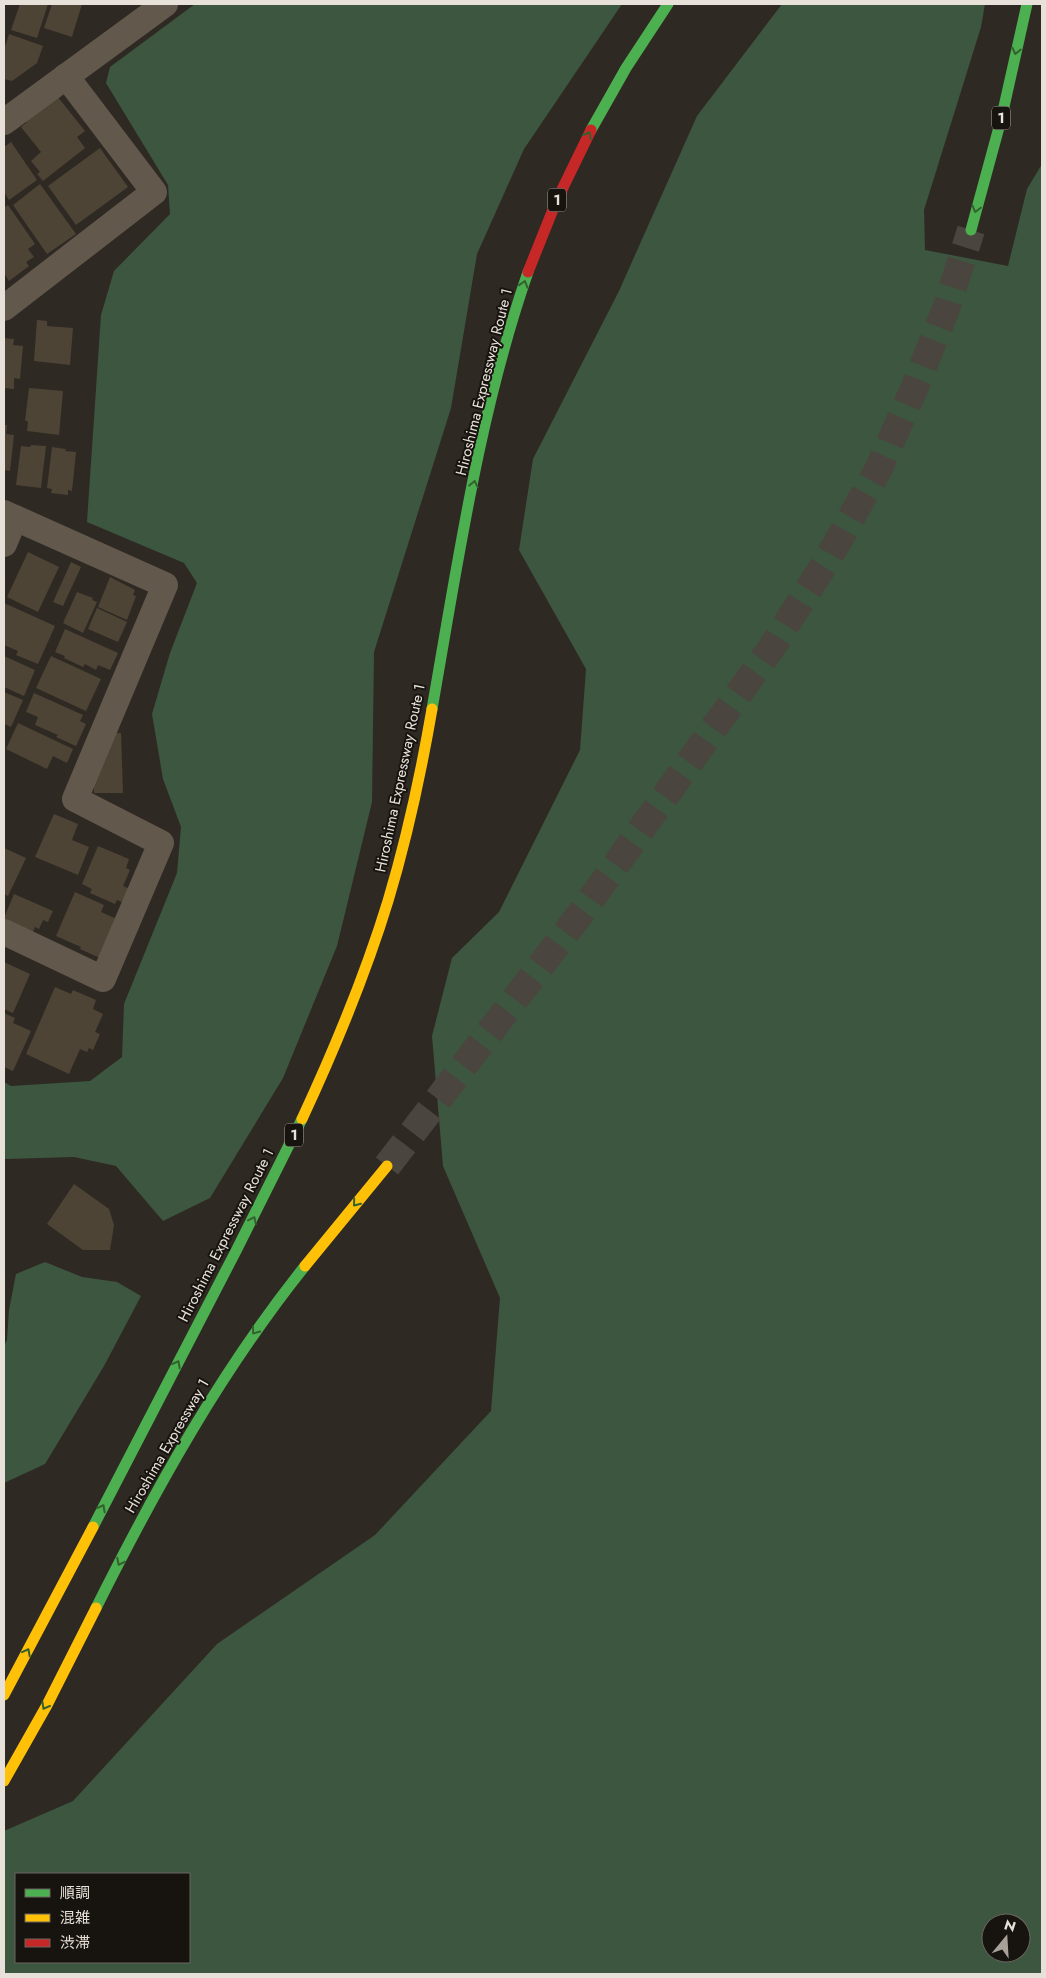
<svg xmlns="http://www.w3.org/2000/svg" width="1046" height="1978" font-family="Jost,'Noto Sans JP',sans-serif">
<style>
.green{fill:#3d5640;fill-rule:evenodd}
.building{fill:#4d4435}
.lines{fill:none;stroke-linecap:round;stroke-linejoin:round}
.highway-tunnel{stroke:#4b453f;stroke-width:28;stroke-dasharray:28 14;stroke-linecap:butt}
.street{stroke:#62594c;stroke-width:26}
.fast{stroke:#4caf50;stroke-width:11}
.slow{stroke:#ffc107;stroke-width:11}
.jam{stroke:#c62828;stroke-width:11}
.oneway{stroke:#32612f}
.labels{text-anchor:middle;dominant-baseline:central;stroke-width:4;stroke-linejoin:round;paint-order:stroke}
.shield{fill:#17130e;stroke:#a9a39d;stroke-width:1}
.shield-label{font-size:14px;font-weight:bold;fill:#e7e1da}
.street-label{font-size:15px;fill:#e7e1da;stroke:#17130e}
</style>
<rect width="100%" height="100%" fill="#2f2924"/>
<!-- green -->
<g class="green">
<path d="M 195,4 L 622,4 L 524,149 L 477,254 L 451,408 L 374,652 L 372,802 L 337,946 L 283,1078 L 210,1198 L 163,1221 L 116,1166 L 74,1157 L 6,1159 L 4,1158 L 4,1082 L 11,1086 L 90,1081 L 122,1057 L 124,1004 L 177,873 L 181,827 L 163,779 L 152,714 L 170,653 L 197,583 L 184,563 L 87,522 L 101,315 L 114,271 L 170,214 L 168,185 L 106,83 L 110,67 Z"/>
<path d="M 782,4 L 985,4 L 981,27 L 924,210 L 925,250 L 1008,266 L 1027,189 L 1042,164 L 1042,1974 L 4,1974 L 4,1831 L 73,1801 L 217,1644 L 375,1535 L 491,1411 L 500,1298 L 443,1166 L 432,1036 L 452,958 L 499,912 L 580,750 L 586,669 L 519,550 L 533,459 L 619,291 L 697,116 ZM 16,1874 L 189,1874 L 189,1962 L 16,1962 ZM 991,1923 L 1021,1923 L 1021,1953 L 991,1953 Z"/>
<path d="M 45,1262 L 82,1277 L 117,1282 L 141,1296 L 104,1366 L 45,1464 L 4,1483 L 4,1346 L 7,1340 L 9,1310 L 16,1274 Z"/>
</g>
<!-- building -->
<g class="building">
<path d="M 20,4 L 48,4 L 37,38 L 11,30 Z"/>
<path d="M 52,4 L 82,4 L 72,37 L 44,28 Z"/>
<path d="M 9,34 L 43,46 L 37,63 L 12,81 L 4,79 L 4,50 Z"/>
<path d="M 57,96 L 85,131 L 77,137 L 85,148 L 43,181 L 37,174 L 40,172 L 31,161 L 41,152 L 21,127 L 27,122 L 25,121 Z"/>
<path d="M 11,142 L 37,180 L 9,200 L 4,192 L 4,147 Z"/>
<path d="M 100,148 L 128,187 L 76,225 L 48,186 Z"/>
<path d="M 40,184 L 76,234 L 47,254 L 13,205 Z"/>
<path d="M 8,205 L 35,244 L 28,249 L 34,257 L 26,262 L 29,266 L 9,281 L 4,273 L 4,208 Z"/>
<path d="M 37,320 L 47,321 L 47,326 L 73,328 L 70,365 L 34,361 Z"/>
<path d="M 4,338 L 14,339 L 13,345 L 23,346 L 20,379 L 14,378 L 14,389 L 4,388 Z"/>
<path d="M 29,388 L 63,391 L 59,435 L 27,431 L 28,421 L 25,421 Z"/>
<path d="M 4,425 L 7,425 L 6,434 L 14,435 L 10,471 L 4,470 Z"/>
<path d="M 31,445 L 46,446 L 41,488 L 16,485 L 21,446 L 30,447 Z"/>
<path d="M 52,447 L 66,449 L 65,451 L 76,452 L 72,491 L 68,490 L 68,495 L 51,493 L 52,489 L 47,488 Z"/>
<path d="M 28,552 L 59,567 L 38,612 L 7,597 Z"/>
<path d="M 71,562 L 81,567 L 63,606 L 53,602 Z"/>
<path d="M 110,577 L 135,590 L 133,595 L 136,596 L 127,620 L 98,607 Z"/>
<path d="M 77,592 L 93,598 L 92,600 L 97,602 L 83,633 L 63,623 Z"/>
<path d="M 4,603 L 55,626 L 38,664 L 16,655 L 18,651 L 4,645 Z"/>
<path d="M 97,608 L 127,622 L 118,642 L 88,629 Z"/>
<path d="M 65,629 L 118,653 L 110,670 L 98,665 L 96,670 L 85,664 L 83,667 L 64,658 L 65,656 L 55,652 Z"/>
<path d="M 4,656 L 35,670 L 24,696 L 4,687 Z"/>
<path d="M 51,656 L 101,679 L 86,711 L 36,688 Z"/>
<path d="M 4,692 L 23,700 L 11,727 L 4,724 Z"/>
<path d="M 34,693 L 83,715 L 80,721 L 86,724 L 76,746 L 56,737 L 58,735 L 35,725 L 38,717 L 26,712 Z"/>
<path d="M 18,723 L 73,749 L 67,763 L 53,756 L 47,769 L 6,749 Z"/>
<path d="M 110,733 L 121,733 L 123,793 L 94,793 L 94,770 Z"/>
<path d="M 54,814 L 78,824 L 72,840 L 89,847 L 78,875 L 35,857 Z"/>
<path d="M 98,846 L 129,859 L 126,868 L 130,870 L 123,886 L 132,890 L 126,904 L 117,900 L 115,904 L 90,893 L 92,889 L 82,884 Z"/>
<path d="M 4,848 L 26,858 L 8,896 L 4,894 Z"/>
<path d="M 75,892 L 104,905 L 101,912 L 117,919 L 100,958 L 80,949 L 81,947 L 56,936 Z"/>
<path d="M 14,894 L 53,911 L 48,922 L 43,920 L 39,929 L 35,927 L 31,937 L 4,925 L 4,918 Z"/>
<path d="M 4,962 L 30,974 L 13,1013 L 4,1009 Z"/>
<path d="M 55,987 L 71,994 L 73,990 L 96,1000 L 93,1009 L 103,1014 L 95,1032 L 100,1034 L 93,1050 L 89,1048 L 87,1052 L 80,1049 L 69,1074 L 26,1054 Z"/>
<path d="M 4,1013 L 15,1018 L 13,1023 L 31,1031 L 13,1071 L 4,1067 Z"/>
<path d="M 74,1184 L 109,1209 L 114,1225 L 110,1250 L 83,1250 L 47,1224 Z"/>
</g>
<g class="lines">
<!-- highway-tunnel -->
<path class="highway-tunnel" d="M 387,1166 L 584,909 L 770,650 L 829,557 L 879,468 L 914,389 L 947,306 L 971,230"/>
<!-- street -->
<g class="street">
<path d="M 4,122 L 165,4"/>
<path d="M 4,308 L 154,192 L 66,76"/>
<path d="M 4,513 L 165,585 L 75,799 L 161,843 L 103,979 L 4,932"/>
<path d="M 4,544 L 15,518"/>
</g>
<!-- fast -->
<g class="fast">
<path d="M 591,130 L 626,68 L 668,4"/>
<path d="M 971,230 L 1001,120 L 1027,4"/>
<path d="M 432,709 C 458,562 479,413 528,272"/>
<path d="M 93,1527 L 237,1249 L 302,1119"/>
<path d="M 96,1608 C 156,1488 221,1371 305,1266"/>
</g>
<!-- slow -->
<g class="slow">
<path d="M 302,1119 C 335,1048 365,976 388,901 C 407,838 421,773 432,709"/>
<path d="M 305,1266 L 387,1166"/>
<path d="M 4,1695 L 93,1527"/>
<path d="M 4,1781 L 47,1705 L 96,1608"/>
</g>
<!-- jam -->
<path class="jam" d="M 528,272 L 556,202 L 591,130"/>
</g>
<!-- one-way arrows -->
<defs><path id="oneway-chevron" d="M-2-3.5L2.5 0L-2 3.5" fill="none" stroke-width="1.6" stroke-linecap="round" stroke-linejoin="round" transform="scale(1.25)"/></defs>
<g class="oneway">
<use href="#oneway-chevron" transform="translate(1016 51) rotate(103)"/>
<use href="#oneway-chevron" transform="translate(588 135) rotate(-61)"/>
<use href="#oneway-chevron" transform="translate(976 209) rotate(105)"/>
<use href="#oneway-chevron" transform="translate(524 284) rotate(-73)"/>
<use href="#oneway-chevron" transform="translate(474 484) rotate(-78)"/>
<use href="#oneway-chevron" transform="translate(356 1203) rotate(129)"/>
<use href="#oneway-chevron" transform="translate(253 1220) rotate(-64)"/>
<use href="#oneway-chevron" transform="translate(255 1331) rotate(126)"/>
<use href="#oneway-chevron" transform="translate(177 1364) rotate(-62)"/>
<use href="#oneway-chevron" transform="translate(102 1508) rotate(-62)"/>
<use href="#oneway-chevron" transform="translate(120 1562) rotate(117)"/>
<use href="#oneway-chevron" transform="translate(27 1652) rotate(-62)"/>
<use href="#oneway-chevron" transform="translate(45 1706) rotate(119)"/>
</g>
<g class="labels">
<!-- shield labels -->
<g class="shield">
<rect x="992" y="106.5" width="18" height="23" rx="4"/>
<rect x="548" y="188.5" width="18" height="23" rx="4"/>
<rect x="285" y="1123.5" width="18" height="23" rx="4"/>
</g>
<g class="shield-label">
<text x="1001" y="118">1</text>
<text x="557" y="200">1</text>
<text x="294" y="1135">1</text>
</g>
<!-- street labels -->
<g class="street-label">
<text transform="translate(484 382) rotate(-76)">Hiroshima Expressway Route 1</text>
<text transform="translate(400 778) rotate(-78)">Hiroshima Expressway Route 1</text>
<text transform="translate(226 1235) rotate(-63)">Hiroshima Expressway Route 1</text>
<text transform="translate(167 1446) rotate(-60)">Hiroshima Expressway 1</text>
</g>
</g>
<!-- border -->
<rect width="1046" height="1978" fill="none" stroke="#e7e1da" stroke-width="10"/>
<!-- legend -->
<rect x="15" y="1873" width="175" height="90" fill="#17130e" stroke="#6a6560"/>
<rect x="25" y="1889" width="25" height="8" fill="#4caf50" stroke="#6a6560"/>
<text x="60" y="1898" font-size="15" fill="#e7e1da">順調</text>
<rect x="25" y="1914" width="25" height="8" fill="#ffc107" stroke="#6a6560"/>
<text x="60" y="1923" font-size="15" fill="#e7e1da">混雑</text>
<rect x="25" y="1939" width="25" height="8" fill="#c62828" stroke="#6a6560"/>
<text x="60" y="1948" font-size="15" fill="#e7e1da">渋滞</text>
<!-- north arrow -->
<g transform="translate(1006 1938) rotate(18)"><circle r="24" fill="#17130e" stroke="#6a6560"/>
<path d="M0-4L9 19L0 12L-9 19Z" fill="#a7a19a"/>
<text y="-8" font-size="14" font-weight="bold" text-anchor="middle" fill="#e7e1da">N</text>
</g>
</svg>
